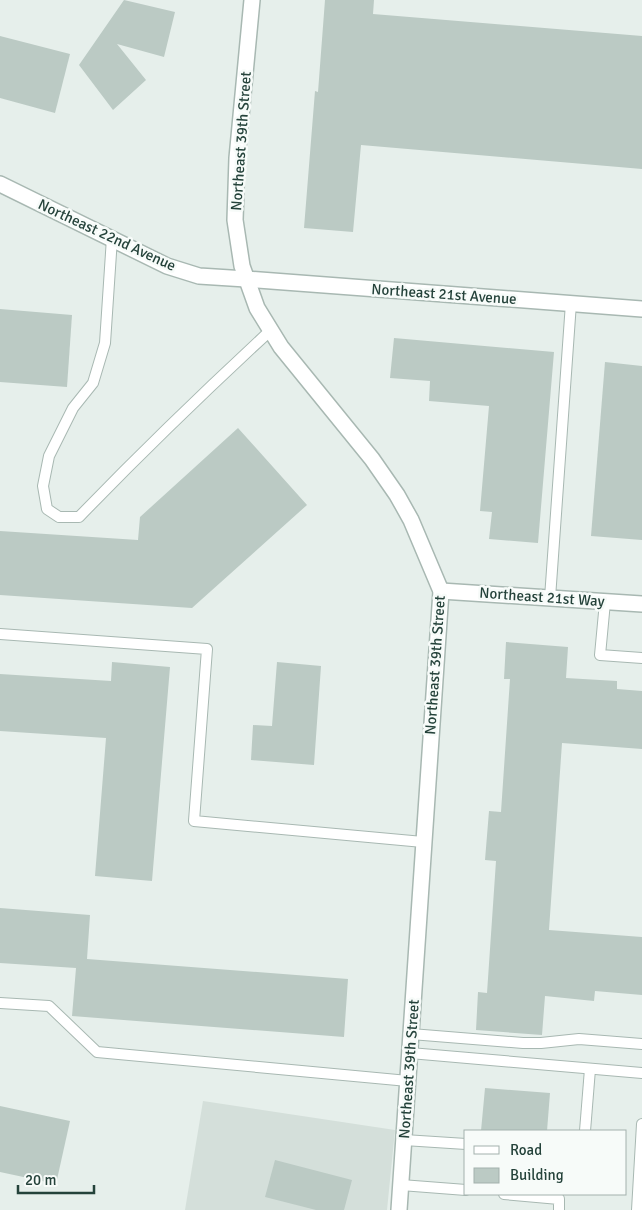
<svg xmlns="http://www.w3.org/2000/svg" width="642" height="1210" font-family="Signika,sans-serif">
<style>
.built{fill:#d4dfda}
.building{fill:#bbcac4}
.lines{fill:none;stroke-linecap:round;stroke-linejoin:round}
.service-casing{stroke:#a8b8b2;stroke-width:12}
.minor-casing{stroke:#a8b8b2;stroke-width:18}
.tertiary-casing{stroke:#a8b8b2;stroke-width:18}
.service{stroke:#fff;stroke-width:10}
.minor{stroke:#fff;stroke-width:15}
.tertiary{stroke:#fff;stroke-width:15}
.labels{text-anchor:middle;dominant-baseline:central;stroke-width:5;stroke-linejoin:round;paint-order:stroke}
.street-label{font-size:15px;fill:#24423a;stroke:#f7fbf9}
</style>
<rect width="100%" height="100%" fill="#e6efeb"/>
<!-- built -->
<path class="built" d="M 203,1101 L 395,1130 L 387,1210 L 185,1210 Z"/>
<!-- building -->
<g class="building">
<path d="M 124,0 L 175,12 L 164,57 L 117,44 L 146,80 L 113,110 L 79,65 Z"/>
<path d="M 325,0 L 374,0 L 373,14 L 642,36 L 642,169 L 361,145 L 353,232 L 304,228 L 315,91 L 318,92 Z"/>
<path d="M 0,36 L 70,54 L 55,113 L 0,98 Z"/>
<path d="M 0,309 L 72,315 L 67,387 L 0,382 Z"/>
<path d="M 394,338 L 554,352 L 538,543 L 489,539 L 492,512 L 480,511 L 489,406 L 429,401 L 430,381 L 390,378 Z"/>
<path d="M 605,362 L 642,366 L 642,540 L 591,536 Z"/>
<path d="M 238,428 L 307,505 L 192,608 L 0,595 L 0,531 L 138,540 L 140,517 Z"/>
<path d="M 506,642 L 568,647 L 566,678 L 617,681 L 617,689 L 642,691 L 642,749 L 562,743 L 549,930 L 642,937 L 642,995 L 595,991 L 594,1001 L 545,996 L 542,1035 L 476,1030 L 478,992 L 487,993 L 496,861 L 485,860 L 489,811 L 501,812 L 510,679 L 504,679 Z"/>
<path d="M 112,662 L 170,667 L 152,881 L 95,876 L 106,738 L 0,731 L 0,674 L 111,681 Z"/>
<path d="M 277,662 L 321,666 L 314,765 L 251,760 L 253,725 L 272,726 Z"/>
<path d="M 0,908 L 90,915 L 87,959 L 348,979 L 344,1037 L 72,1016 L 76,968 L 0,963 Z"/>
<path d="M 485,1088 L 550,1093 L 547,1131 L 481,1131 Z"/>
<path d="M 0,1106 L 70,1121 L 56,1184 L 0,1172 Z"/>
<path d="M 275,1160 L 352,1180 L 344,1210 L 316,1210 L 265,1197 Z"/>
</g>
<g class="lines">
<defs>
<g id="service">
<path d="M 112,238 L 105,343 L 93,383 L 73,408 L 49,456 L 43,486 L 47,509 L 59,517 L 79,517 C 141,453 205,391 271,330"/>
<path d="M 550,598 L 571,303"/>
<path d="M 605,602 L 600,655 L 642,658"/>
<path d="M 0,634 L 207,649 L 194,821 L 423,842"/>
<path d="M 0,1003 L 49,1006 L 97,1052 L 408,1081"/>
<path d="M 411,1034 L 523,1043 L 541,1043 L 579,1039 L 642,1044"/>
<path d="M 410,1053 L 642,1073"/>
<path d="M 585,1131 L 590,1069"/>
<path d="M 404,1140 L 466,1144"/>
<path d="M 401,1185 L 466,1190"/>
<path d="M 504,1194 L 559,1199 L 559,1210"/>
<path d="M 637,1210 L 642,1124"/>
</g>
<g id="minor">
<path d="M 246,279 L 642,309"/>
<path d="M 441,591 L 642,604"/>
</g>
<g id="tertiary">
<path d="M 252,0 L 237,158 L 235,220 L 242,266 L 257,308 L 281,347 L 372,459 L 397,495 L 411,520 L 441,591 L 399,1210"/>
<path d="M 0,184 L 167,266 L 199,276 L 246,279"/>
</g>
</defs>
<!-- service casing -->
<use href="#service" class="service-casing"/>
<!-- minor casing -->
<use href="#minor" class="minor-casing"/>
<!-- tertiary casing -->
<use href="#tertiary" class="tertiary-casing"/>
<!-- service -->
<use href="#service" class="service"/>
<!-- minor -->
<use href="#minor" class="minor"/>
<!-- tertiary -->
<use href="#tertiary" class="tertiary"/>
</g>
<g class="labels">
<!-- street labels -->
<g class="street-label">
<text transform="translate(241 141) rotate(-86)">Northeast 39th Street</text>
<text transform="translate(107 235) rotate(25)">Northeast 22nd Avenue</text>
<text transform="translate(444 294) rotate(4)">Northeast 21st Avenue</text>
<text transform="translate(542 597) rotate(4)">Northeast 21st Way</text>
<text transform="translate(435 665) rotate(-86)">Northeast 39th Street</text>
<text transform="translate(409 1069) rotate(-86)">Northeast 39th Street</text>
</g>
</g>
<!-- legend -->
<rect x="464" y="1130" width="162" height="65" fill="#f7fbf9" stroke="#a3b1ad"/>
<rect x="474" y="1146" width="25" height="8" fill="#ffffff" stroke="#a3b1ad"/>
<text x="510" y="1155" font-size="15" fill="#24423a">Road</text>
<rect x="474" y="1168" width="25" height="15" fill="#bbcac4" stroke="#a3b1ad"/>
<text x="510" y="1180" font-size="15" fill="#24423a">Building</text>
<!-- scale -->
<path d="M18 1185v8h76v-8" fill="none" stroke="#24423a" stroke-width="2.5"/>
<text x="25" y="1185" font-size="15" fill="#24423a" stroke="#f7fbf9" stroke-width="4" paint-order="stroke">20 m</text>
</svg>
